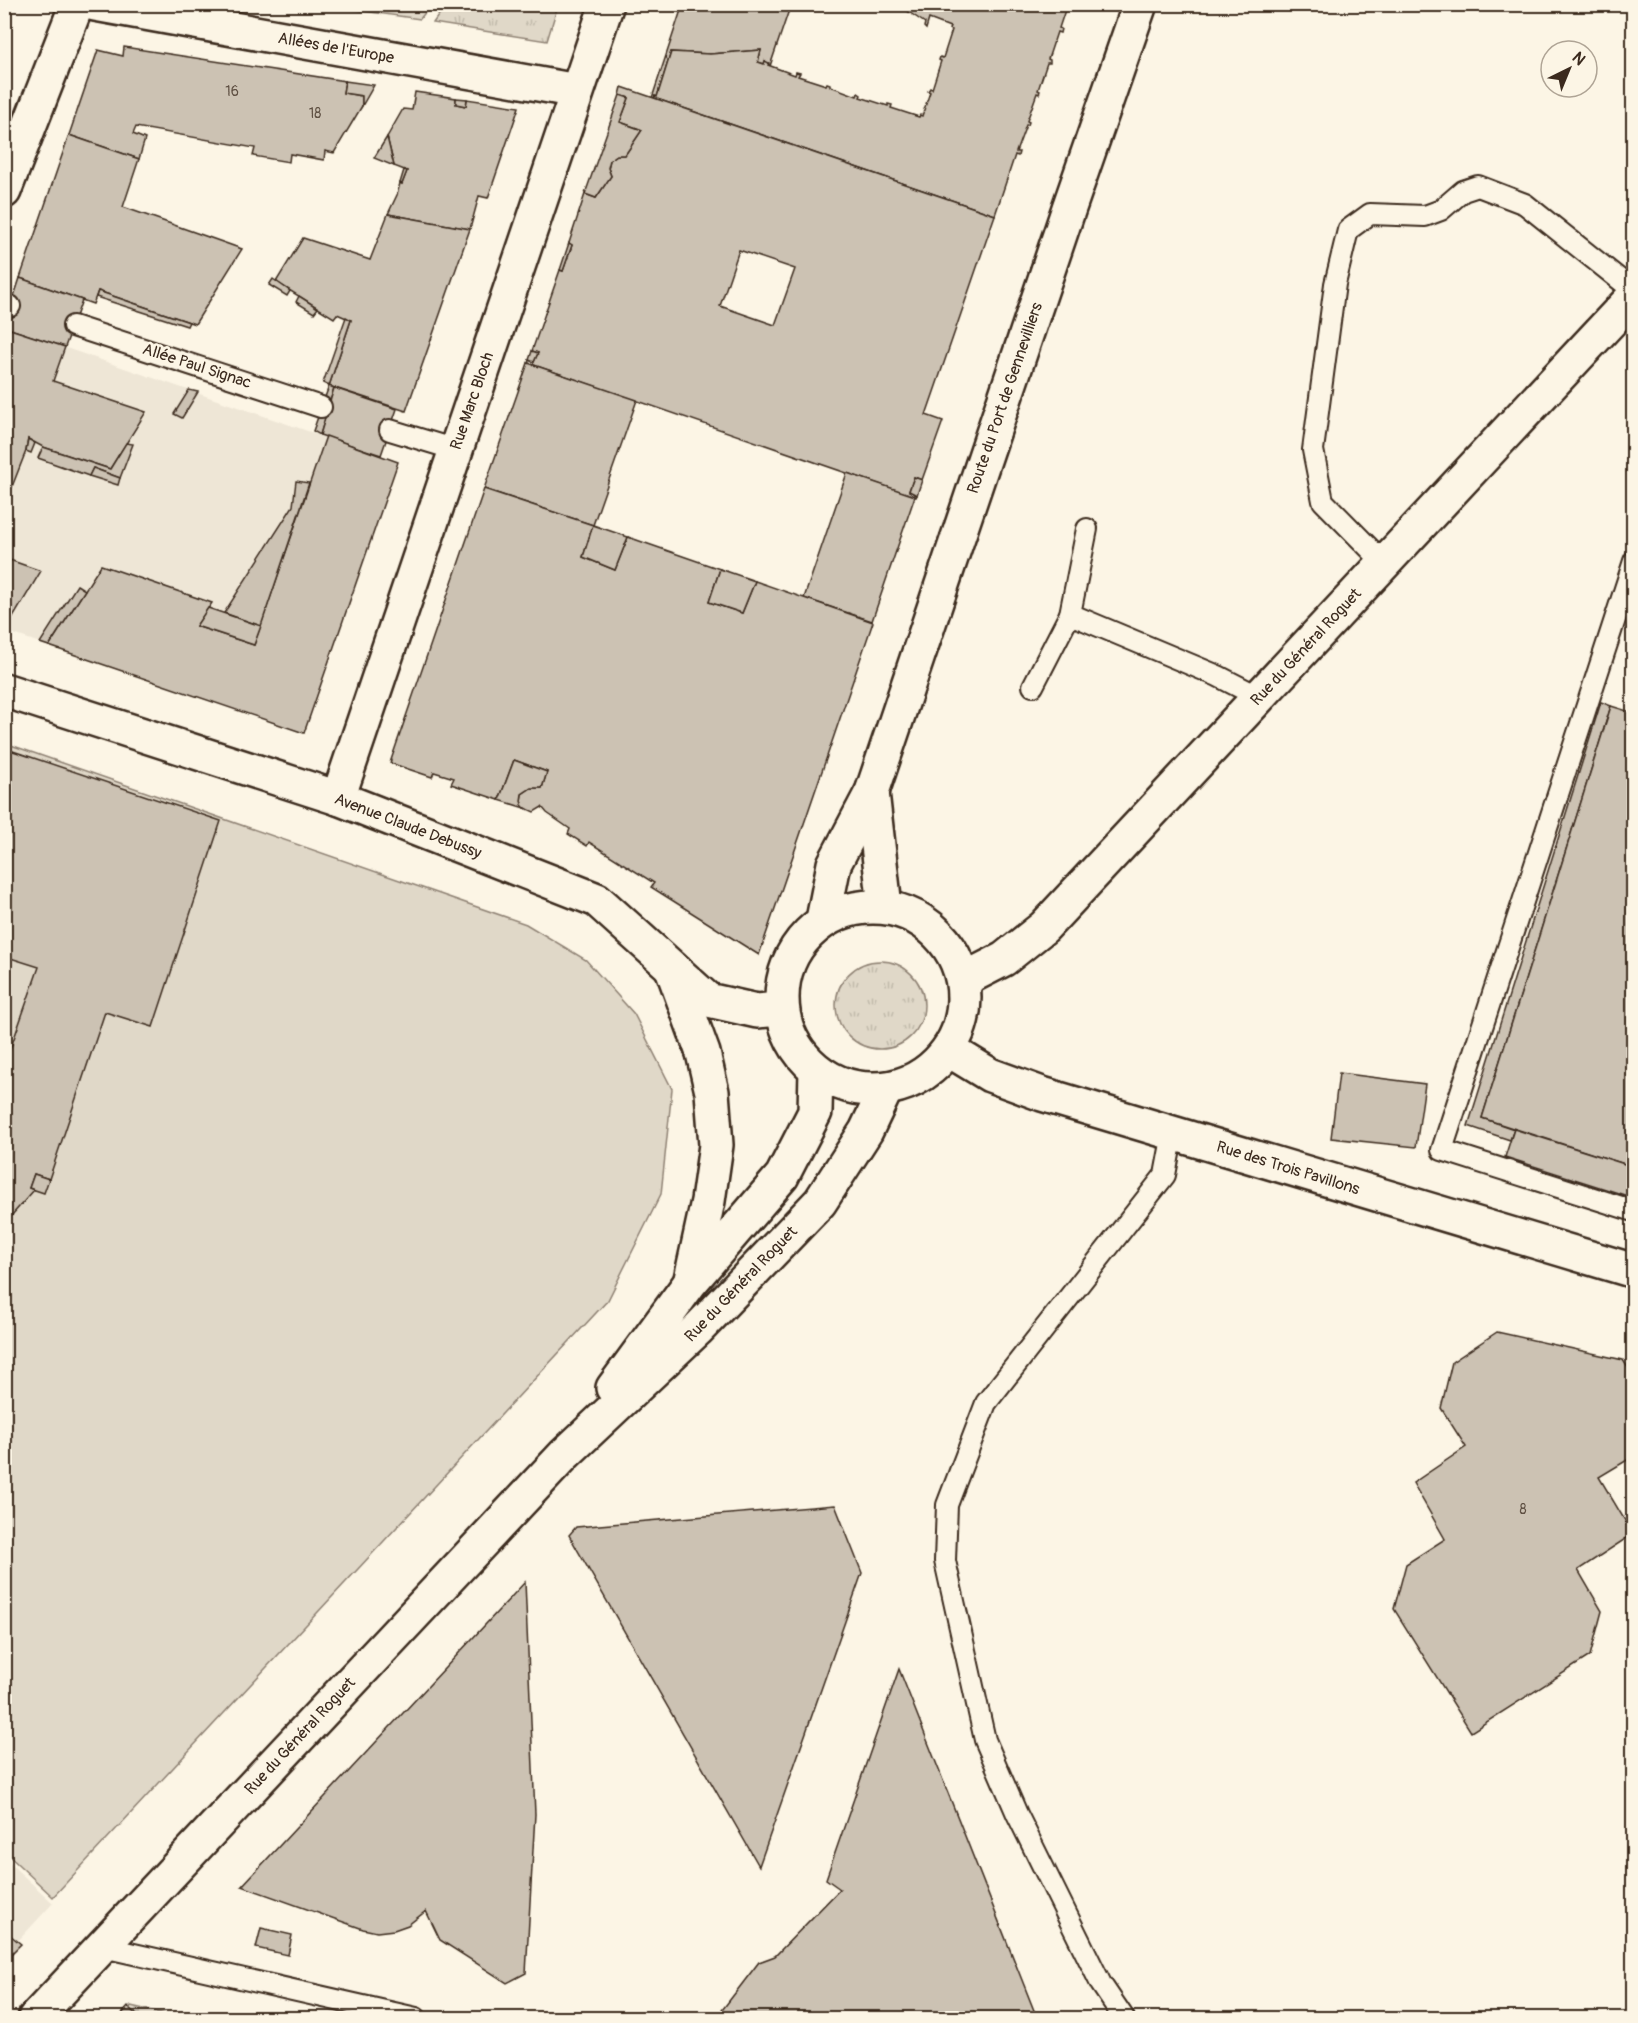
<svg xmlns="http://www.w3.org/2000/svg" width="1638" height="2023" font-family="Pangolin,sans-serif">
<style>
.built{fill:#eee6d6}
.grass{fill:url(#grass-tufts);stroke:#8e8173;stroke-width:1.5}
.cemetery{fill:url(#cemetery-stones);stroke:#8e8173;stroke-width:1.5}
.pitch{fill:#e0d8c8;stroke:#8e8173;stroke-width:1.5}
.building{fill:#ccc2b3;stroke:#3b2a1e;stroke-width:1.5;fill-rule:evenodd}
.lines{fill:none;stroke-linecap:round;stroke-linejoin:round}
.lane-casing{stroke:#3b2a1e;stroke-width:24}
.street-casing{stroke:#3b2a1e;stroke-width:38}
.secondary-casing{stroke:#3b2a1e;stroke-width:38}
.lane{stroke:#fcf5e5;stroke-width:20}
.street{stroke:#fcf5e5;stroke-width:33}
.secondary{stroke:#fcf5e5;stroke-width:33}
.labels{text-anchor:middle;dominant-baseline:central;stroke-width:5;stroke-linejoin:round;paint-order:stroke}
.number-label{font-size:14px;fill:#5f5043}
.street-label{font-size:16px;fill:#3b2a1e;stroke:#fcf5e5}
</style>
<defs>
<pattern id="grass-tufts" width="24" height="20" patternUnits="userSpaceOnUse" patternTransform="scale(1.5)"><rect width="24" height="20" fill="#e0d8c8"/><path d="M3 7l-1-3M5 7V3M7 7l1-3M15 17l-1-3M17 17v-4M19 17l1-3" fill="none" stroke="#c1baab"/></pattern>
<pattern id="cemetery-stones" width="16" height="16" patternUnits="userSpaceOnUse" patternTransform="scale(1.5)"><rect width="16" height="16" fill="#e0d8c8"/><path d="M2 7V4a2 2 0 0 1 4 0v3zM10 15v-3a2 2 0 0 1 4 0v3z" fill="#c1baab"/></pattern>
</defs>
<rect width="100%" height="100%" fill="#fcf5e5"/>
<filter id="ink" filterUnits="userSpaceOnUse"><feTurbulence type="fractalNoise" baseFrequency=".0167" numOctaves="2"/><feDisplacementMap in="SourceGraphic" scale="12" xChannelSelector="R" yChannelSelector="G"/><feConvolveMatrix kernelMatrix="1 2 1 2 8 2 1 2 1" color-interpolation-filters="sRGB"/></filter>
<g filter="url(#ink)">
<!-- built -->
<g class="built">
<path d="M 5,327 L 398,462 L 304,733 L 5,631 Z"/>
<path d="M 4,1858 L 53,1903 L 5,1955 L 4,1955 Z"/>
</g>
<!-- grass -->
<g class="grass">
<path d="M 409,5 L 431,5 L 420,19 L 320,5 Z"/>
<path d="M 446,5 L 446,4 L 558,5 L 547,41 L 433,23 Z"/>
<circle cx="880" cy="1005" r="44"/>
</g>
<!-- cemetery -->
<path class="cemetery" d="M 131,2006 L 183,2018 L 122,2018 L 120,2016 Z"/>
<!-- pitch -->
<path class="pitch" d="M 5,743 L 526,924 L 586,960 L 634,1014 L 672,1089 L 661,1194 L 608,1300 L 53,1897 L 5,1852 Z"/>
<!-- building -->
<g class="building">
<path d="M 683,4 L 791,4 L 770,66 L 765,61 L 764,64 L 758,62 L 761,50 L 710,54 L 671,52 L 657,97 L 655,96 L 654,98 L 652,98 Z"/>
<path d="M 897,4 L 1067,4 L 1059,28 L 1061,29 L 1060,33 L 1057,32 L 1048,59 L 1050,60 L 1050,63 L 1047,63 L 1038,90 L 1040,91 L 1039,94 L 1037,93 L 1027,121 L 1029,122 L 1028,125 L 1026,125 L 1016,152 L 1019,152 L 1018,156 L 1015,155 L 995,215 L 654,98 L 655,96 L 657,97 L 671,52 L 710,54 L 761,50 L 758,62 L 764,64 L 765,61 L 769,63 L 768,65 L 795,75 L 796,72 L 800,73 L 798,76 L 826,85 L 827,83 L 830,84 L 830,86 L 857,96 L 858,93 L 861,95 L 860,97 L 888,106 L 888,104 L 892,105 L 891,108 L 919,117 L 920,115 L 922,116 L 930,92 L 928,91 L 930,88 L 932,89 L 941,61 L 939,60 L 940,57 L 943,58 L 952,30 L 949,29 L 950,27 L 929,19 L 926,29 L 924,27 L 925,23 Z"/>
<path d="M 124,47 L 345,81 L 343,93 L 362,96 L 362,106 L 334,153 L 325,151 L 324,160 L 290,154 L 289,162 L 253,156 L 255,148 L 136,127 L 133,134 L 145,139 L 139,159 L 69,135 L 98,50 L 123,56 Z"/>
<path d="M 345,81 L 374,85 L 362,106 L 362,96 L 343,93 Z"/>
<path d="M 622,87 L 995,215 L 926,415 L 943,421 L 922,480 L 914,477 L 909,491 L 917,495 L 916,497 L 528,363 L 529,360 L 534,362 L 538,353 L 532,351 L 560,270 L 563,271 L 572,245 L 569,243 L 585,194 L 596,198 L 611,176 L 608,168 L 610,160 L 617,155 L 625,155 L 642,130 L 620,122 L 629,98 L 620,95 ZM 739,250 L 795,269 L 775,325 L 720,306 Z"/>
<path d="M 415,92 L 456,98 L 456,104 L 466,106 L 467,99 L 519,107 L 488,198 L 479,196 L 470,229 L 388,214 L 397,195 L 400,183 L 402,184 L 407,171 L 394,166 L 387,137 L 403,109 L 412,110 Z"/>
<path d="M 620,95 L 629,98 L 620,122 L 642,130 L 625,155 L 617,155 L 610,160 L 608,168 L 611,176 L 596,198 L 585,194 Z"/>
<path d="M 456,98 L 467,99 L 466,106 L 456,104 Z"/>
<path d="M 69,135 L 139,159 L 123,207 L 242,249 L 195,324 L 98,291 L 93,304 L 20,278 Z"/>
<path d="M 387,137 L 394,166 L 374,158 Z"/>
<path d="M 404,170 L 407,171 L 402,184 L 400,183 Z"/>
<path d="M 388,214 L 470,229 L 406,411 L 329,386 L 351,320 L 337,314 L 334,318 L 276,282 L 303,238 L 370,260 Z"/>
<path d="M 569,243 L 572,245 L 563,271 L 560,270 Z"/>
<path d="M 20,278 L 82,300 L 65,347 L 4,327 Z"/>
<path d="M 273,279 L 290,291 L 287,296 L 269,285 Z"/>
<path d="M 98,291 L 189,322 L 187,326 L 96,297 Z"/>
<path d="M 299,296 L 318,308 L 314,313 L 296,302 Z"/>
<path d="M 346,317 L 351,320 L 329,386 L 323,383 Z"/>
<path d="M 4,327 L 65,347 L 53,381 L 146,412 L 110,469 L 43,447 L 28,439 L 26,451 L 4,507 Z"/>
<path d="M 532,351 L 538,353 L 534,362 L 529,360 Z"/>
<path d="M 528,363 L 637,400 L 593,525 L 484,489 Z"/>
<path d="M 329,386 L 334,388 L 320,435 L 313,431 Z"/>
<path d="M 334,388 L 397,409 L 381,455 L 320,435 Z"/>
<path d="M 189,390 L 198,392 L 182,418 L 174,414 Z"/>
<path d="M 326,436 L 398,462 L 304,733 L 49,646 L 101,565 L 212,603 L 196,626 L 254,645 Z"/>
<path d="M 28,439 L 35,443 L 31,453 L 26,451 Z"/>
<path d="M 126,443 L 133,444 L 120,478 L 93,468 L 89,476 L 38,458 L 43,447 L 110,469 Z"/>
<path d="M 93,468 L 120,478 L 118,485 L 89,476 Z"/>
<path d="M 847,473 L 915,496 L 872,621 L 804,598 Z"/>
<path d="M 914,477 L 922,480 L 917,495 L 909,491 Z"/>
<path d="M 296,481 L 309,483 L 261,626 L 224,613 L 293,506 Z"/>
<path d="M 484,489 L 593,525 L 583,557 L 615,570 L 628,537 L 720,569 L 709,602 L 742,613 L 755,581 L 873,622 L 759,955 L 651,887 L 654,883 L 589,842 L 587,846 L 568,834 L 570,829 L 547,813 L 542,807 L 534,812 L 523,807 L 521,801 L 522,794 L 531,788 L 542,788 L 547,772 L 514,760 L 499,800 L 451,784 L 454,778 L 434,772 L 432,777 L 390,763 Z"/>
<path d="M 593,525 L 628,537 L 615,570 L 583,557 Z"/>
<path d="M 4,558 L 41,571 L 5,631 L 4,631 Z"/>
<path d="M 720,569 L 755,581 L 742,613 L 709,602 Z"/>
<path d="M 77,585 L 85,590 L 49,646 L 40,643 Z"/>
<path d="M 208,608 L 261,626 L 254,645 L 196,626 Z"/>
<path d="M 1601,702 L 1611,706 L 1482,1118 L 1514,1129 L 1510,1140 L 1468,1126 Z"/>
<path d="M 1611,706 L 1634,713 L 1634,1167 L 1482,1118 Z"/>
<path d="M 4,748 L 221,821 L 153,1027 L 105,1012 L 49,1179 L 34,1174 L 29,1188 L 34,1190 L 4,1224 L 4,1067 L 39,967 L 4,956 Z"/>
<path d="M 514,760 L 547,772 L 542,788 L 531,788 L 522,794 L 521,801 L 523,807 L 528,809 L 499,800 Z"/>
<path d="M 1339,1073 L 1425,1084 L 1416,1147 L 1331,1138 Z"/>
<path d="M 1514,1129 L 1634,1167 L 1634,1198 L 1505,1157 Z"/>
<path d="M 34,1174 L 49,1179 L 44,1193 L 29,1188 Z"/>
<path d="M 1497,1332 L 1623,1360 L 1634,1377 L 1634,1456 L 1599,1477 L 1633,1534 L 1578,1570 L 1602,1611 L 1590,1656 L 1471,1732 L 1394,1609 L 1406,1564 L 1445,1539 L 1413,1483 L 1466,1447 L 1441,1408 L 1452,1362 Z"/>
<path d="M 835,1505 L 862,1573 L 759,1866 L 569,1535 L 576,1527 Z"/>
<path d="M 525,1582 L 535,1814 L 526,1973 L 507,1983 L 440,1940 L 426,1911 L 408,1925 L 394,1930 L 377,1932 L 363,1929 L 242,1886 Z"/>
<path d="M 899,1669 L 1037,2018 L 716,2018 L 759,1962 L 775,1956 L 840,1889 L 826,1879 Z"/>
<path d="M 261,1928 L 292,1935 L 288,1955 L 256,1948 Z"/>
<path d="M 4,1930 L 21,1944 L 4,1961 Z"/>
<path d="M 128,2007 L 129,2008 L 140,2018 L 122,2018 L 120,2016 Z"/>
</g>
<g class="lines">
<defs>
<g id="lane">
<path d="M 4,304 L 10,306"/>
<path d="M 73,326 L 321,407"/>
<path d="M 390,430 L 456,450"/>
<path d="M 1087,529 L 1070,614 L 1218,676 L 1259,697"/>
<path d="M 1634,561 L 1442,1150 L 1634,1211"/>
<path d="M 1384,563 L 1323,501 L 1313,450 L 1335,284 L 1348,230 L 1370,214 L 1425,216 L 1441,210 L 1463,191 L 1478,186 L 1525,204 L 1634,291"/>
<path d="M 1033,686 L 1070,614"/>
<path d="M 103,1947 L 416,2018"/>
<path d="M 1124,2018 L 1101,1984 L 1017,1814 L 985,1740 L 945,1561 L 947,1505 L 986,1403 L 1165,1175 L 1173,1133"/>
</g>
<g id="street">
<path d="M 95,4 L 577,91"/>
<path d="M 4,191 L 77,4"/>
<path d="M 338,798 L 607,4"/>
<path d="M 949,1050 L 990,1075 L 1042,1094 L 1634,1271"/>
</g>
<g id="secondary">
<path d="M 4,690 L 338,798 L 597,900 L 708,1000 L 757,1011 L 779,1009"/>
<path d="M 872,792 L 885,907"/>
<circle cx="873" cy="998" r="91"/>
<path d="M 823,920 L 834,864 L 872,792 L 1069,208 L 1140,4"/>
<path d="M 673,971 L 703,1053 L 712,1092 L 716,1145 L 708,1201 L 691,1279"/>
<path d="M 963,980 L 1004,959 L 1044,927 L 1634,296"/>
<path d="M 613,1388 L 690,1283 L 782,1176 L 815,1112 L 816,1070"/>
<path d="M 35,2018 L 565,1454 L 697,1330 L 820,1202 L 866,1131 L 886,1089"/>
</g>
</defs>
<!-- lane casing -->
<use href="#lane" class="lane-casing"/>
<!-- street casing -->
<use href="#street" class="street-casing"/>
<!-- secondary casing -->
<use href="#secondary" class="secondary-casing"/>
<!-- lane -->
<use href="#lane" class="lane"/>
<!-- street -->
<use href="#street" class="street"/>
<!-- secondary -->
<use href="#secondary" class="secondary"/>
</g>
</g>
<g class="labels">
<!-- number labels -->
<g class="number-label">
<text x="232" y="91">16</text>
<text x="315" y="113">18</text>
<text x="1523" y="1509">8</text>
</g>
<!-- street labels -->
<g class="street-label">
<text transform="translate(336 48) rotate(10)">Allées de l'Europe</text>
<text transform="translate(197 366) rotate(18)">Allée Paul Signac</text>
<text transform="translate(1005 398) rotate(-71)">Route du Port de Gennevilliers</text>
<text transform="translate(472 401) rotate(-71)">Rue Marc Bloch</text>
<text transform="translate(1306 647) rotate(-47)">Rue du Général Roguet</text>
<text transform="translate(408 826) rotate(21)">Avenue Claude Debussy</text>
<text transform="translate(1288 1168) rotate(17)">Rue des Trois Pavillons</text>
<text transform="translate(741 1284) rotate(-46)">Rue du Général Roguet</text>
<text transform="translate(300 1736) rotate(-47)">Rue du Général Roguet</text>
</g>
</g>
<!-- margin -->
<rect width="1638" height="2023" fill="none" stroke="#fcf5e5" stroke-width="24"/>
<rect x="12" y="12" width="1614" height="1999" fill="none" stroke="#3b2a1e" stroke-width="2" filter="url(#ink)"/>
<!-- north arrow -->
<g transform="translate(1569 69) rotate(43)"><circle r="28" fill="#fcf5e5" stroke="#afa495" stroke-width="1.5"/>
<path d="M0-4.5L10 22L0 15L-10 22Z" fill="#3b2a1e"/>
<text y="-9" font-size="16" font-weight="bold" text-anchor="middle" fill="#3b2a1e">N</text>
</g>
</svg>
